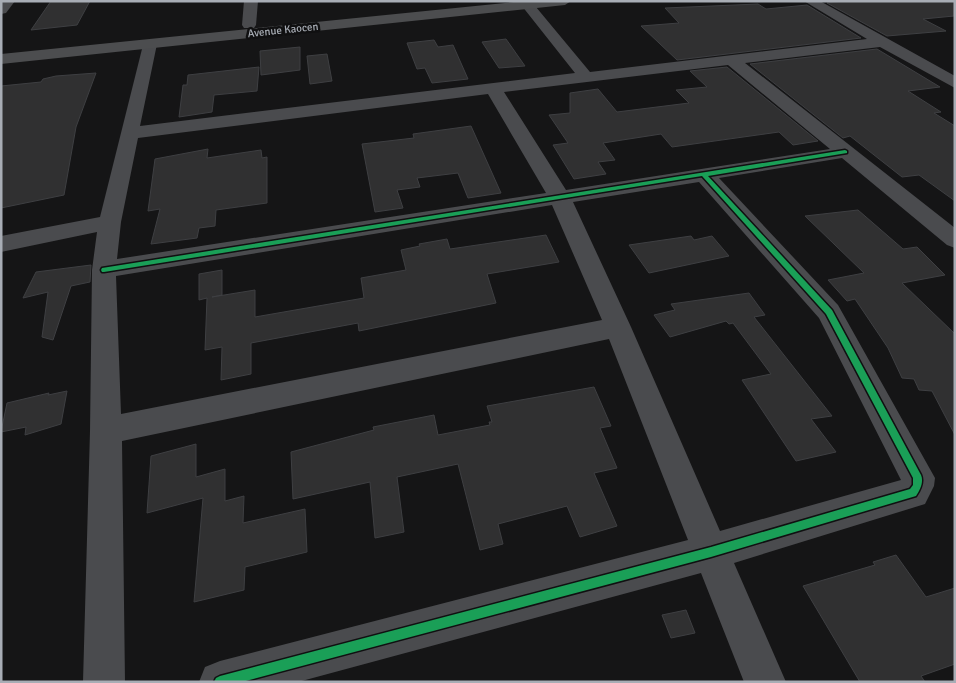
<svg xmlns="http://www.w3.org/2000/svg" width="956" height="683" font-family="Signika,sans-serif">
<style>
.building{fill:#303031;stroke:#3e3f42}
.lines{fill:none;stroke-linecap:round;stroke-linejoin:round}
.minor{fill:#4a4b4e;fill-rule:evenodd}
.highway{fill:#4c4d4f;fill-rule:evenodd}
.cycleway-casing{stroke:#101011;stroke-width:3}
.cycleway{fill:#1a9f57;fill-rule:evenodd}
.labels{text-anchor:middle;dominant-baseline:central;stroke-width:5;stroke-linejoin:round;paint-order:stroke}
.far-street-label{font-size:11px;fill:#a8adb5;stroke:#101011}
</style>
<rect width="100%" height="100%" fill="#151516"/>
<!-- building -->
<g class="building">
<path d="M 51,1 L 90,1 L 77,25 L 31,30 Z"/>
<path d="M 843,1 L 954,1 L 954,16 L 923,19 L 946,31 L 887,36 L 827,3 Z"/>
<path d="M 758,4 L 766,9 L 807,5 L 861,38 L 677,60 L 641,26 L 679,23 L 665,8 Z"/>
<path d="M 506,39 L 525,66 L 499,68 L 482,42 Z"/>
<path d="M 434,40 L 438,47 L 453,45 L 468,79 L 432,83 L 425,68 L 417,69 L 407,43 Z"/>
<path d="M 300,47 L 300,70 L 261,75 L 260,51 Z"/>
<path d="M 877,49 L 940,87 L 908,91 L 941,112 L 934,113 L 955,126 L 955,201 L 919,175 L 902,177 L 850,136 L 843,138 L 750,64 Z"/>
<path d="M 327,54 L 332,81 L 310,84 L 307,56 Z"/>
<path d="M 259,67 L 257,91 L 214,95 L 212,112 L 179,117 L 183,85 L 187,85 L 188,75 Z"/>
<path d="M 727,67 L 818,141 L 793,145 L 779,132 L 672,147 L 661,134 L 603,143 L 615,160 L 598,162 L 606,174 L 574,179 L 553,145 L 568,143 L 549,115 L 570,113 L 570,93 L 598,89 L 617,112 L 689,103 L 676,90 L 707,87 L 690,71 Z"/>
<path d="M 96,73 L 76,127 L 64,195 L 1,208 L 1,86 L 41,82 L 43,79 L 56,76 Z"/>
<path d="M 471,126 L 501,193 L 468,198 L 458,173 L 417,178 L 420,187 L 397,190 L 403,208 L 375,212 L 362,144 L 414,138 L 413,134 Z"/>
<path d="M 208,149 L 207,158 L 261,150 L 262,158 L 267,157 L 267,203 L 216,210 L 215,226 L 199,228 L 197,238 L 151,244 L 160,209 L 148,211 L 155,159 Z"/>
<path d="M 858,210 L 903,249 L 917,247 L 945,275 L 902,283 L 955,334 L 955,435 L 932,391 L 919,390 L 914,379 L 902,378 L 888,348 L 855,299 L 847,301 L 828,280 L 864,273 L 805,216 Z"/>
<path d="M 546,235 L 559,262 L 487,274 L 496,303 L 359,331 L 358,323 L 251,343 L 251,374 L 221,380 L 222,347 L 205,350 L 207,298 L 199,300 L 199,274 L 222,270 L 222,295 L 212,297 L 255,290 L 255,317 L 364,298 L 361,278 L 406,270 L 401,250 L 420,246 L 419,244 L 447,239 L 450,249 Z"/>
<path d="M 691,236 L 694,240 L 712,236 L 729,256 L 649,273 L 629,245 Z"/>
<path d="M 91,265 L 90,282 L 71,286 L 53,340 L 42,337 L 48,292 L 23,298 L 36,272 Z"/>
<path d="M 749,293 L 765,315 L 754,317 L 832,416 L 811,419 L 836,452 L 796,461 L 742,380 L 771,374 L 733,323 L 729,324 L 726,321 L 670,337 L 654,315 L 675,310 L 671,304 Z"/>
<path d="M 594,387 L 611,426 L 600,428 L 617,468 L 594,473 L 617,526 L 580,537 L 567,506 L 498,524 L 503,544 L 480,550 L 458,464 L 397,477 L 404,532 L 375,538 L 370,482 L 293,499 L 291,452 L 374,430 L 373,427 L 434,415 L 438,435 L 490,425 L 489,422 L 492,422 L 487,406 Z"/>
<path d="M 67,391 L 61,424 L 25,435 L 26,427 L 1,432 L 7,403 L 49,393 L 48,395 Z"/>
<path d="M 196,444 L 196,477 L 225,469 L 225,501 L 244,496 L 243,523 L 305,509 L 307,552 L 245,567 L 244,590 L 194,602 L 203,498 L 147,513 L 151,456 Z"/>
<path d="M 896,555 L 926,597 L 955,588 L 955,664 L 921,676 L 925,682 L 860,682 L 803,586 L 875,565 L 873,562 Z"/>
<path d="M 686,610 L 695,633 L 671,638 L 662,615 Z"/>
</g>
<g class="lines">
<!-- minor -->
<g class="minor">
<path d="M 15,1 L 6,13 L 1,14 L 2,1 Z"/>
<path d="M 244,1 L 258,1 L 256,25 L 254,28 L 244,28 L 242,25 Z"/>
<path d="M 518,1 L 531,1 L 590,72 L 867,39 L 804,1 L 820,1 L 955,76 L 955,88 L 880,47 L 745,63 L 955,228 L 955,248 L 947,245 L 842,158 L 719,178 L 838,305 L 935,478 L 934,486 L 925,504 L 734,563 L 786,682 L 744,682 L 701,573 L 298,682 L 199,682 L 205,667 L 220,661 L 688,540 L 609,339 L 122,441 L 125,682 L 83,682 L 90,431 L 92,270 L 97,232 L 1,252 L 1,236 L 100,217 L 144,41 L 154,41 L 157,44 L 140,126 L 575,73 ZM 728,65 L 830,149 L 566,190 L 504,92 ZM 488,94 L 546,193 L 117,259 L 121,222 L 138,138 ZM 699,182 L 819,318 L 901,480 L 720,531 L 631,327 L 573,202 ZM 552,205 L 602,320 L 121,414 L 116,276 Z"/>
</g>
<!-- highway -->
<path class="highway" d="M 524,1 L 571,1 L 565,5 L 1,64 L 1,54 Z"/>
<defs>
<path id="cycleway" d="M 845,150 L 847,151 L 847,153 L 708,176 L 832,310 L 921,475 C 924,482 920,490 916,496 L 711,557 L 242,682 L 214,682 L 216,678 L 220,676 L 711,547 L 910,489 L 913,485 L 913,478 L 826,314 L 702,176 L 104,272 L 102,272 L 101,270 L 102,268 Z"/>
</defs>
<!-- cycleway casing -->
<use href="#cycleway" class="cycleway-casing"/>
<!-- cycleway -->
<use href="#cycleway" class="cycleway"/>
</g>
<g class="labels">
<!-- far-street labels -->
<g class="far-street-label">
<text transform="translate(283 30) rotate(-6)">Avenue Kaocen</text>
</g>
</g>
<!-- border -->
<rect width="956" height="683" fill="none" stroke="#a8adb5" stroke-width="5"/>
</svg>
